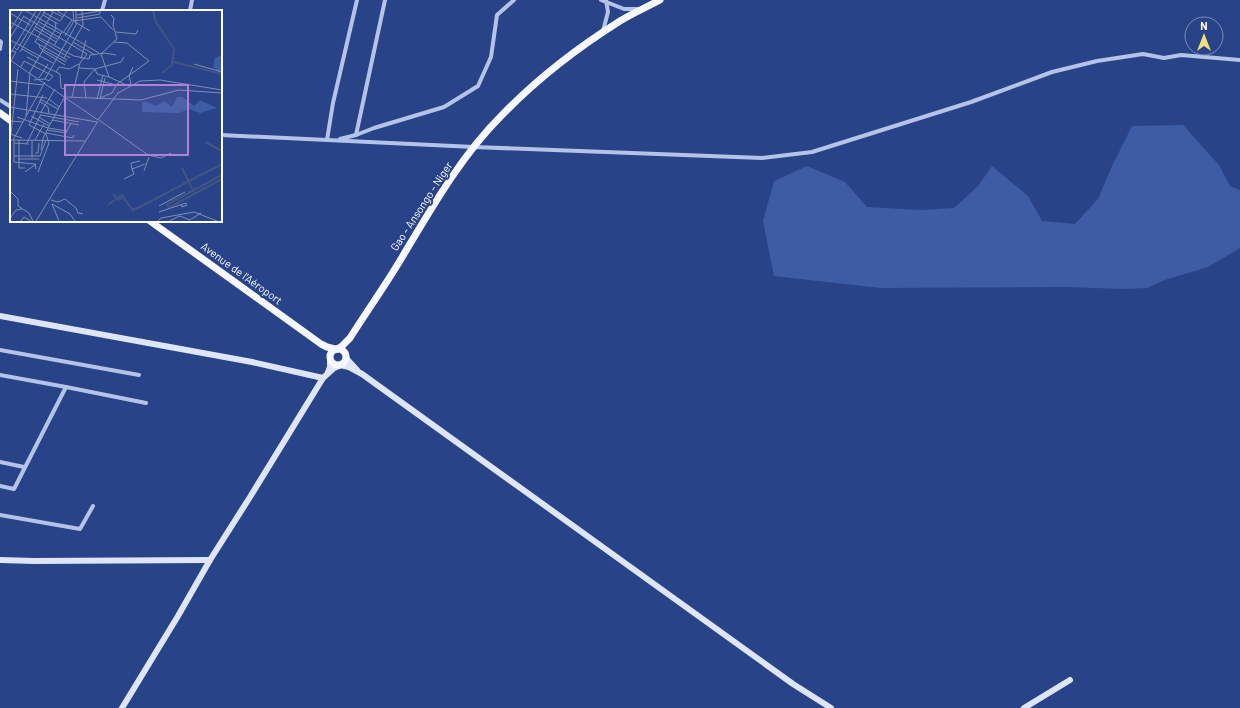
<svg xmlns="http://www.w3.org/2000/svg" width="1240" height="708" font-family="Barlow,sans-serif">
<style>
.green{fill:#3d5ca4}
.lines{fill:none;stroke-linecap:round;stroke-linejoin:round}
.street{stroke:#b4c4e8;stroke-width:4}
.secondary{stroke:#dee5f7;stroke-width:6}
.primary{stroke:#f6f8fe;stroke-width:7}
.labels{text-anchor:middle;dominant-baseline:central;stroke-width:4;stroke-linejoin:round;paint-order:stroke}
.street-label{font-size:11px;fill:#fff;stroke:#284387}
.inset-river{fill:none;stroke:#405486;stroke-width:2}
.inset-road{fill:none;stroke:#7e8eb7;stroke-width:1}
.view{fill:#b080d9;fill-opacity:0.15;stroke:#b080d9;stroke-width:2}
.inset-edge{fill:none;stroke:#fff;stroke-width:2}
</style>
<rect width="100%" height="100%" fill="#284387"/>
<!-- green -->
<path class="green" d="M 1183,125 L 1219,165 L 1230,186 L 1240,190 L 1240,248 L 1208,267 L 1165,280 L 1147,288 L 1122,289 L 1067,287 L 880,288 L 774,276 L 763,221 L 774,181 L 807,166 L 845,182 L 867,207 L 921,210 L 954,208 L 978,186 L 992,166 L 1028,196 L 1042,221 L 1075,224 L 1098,199 L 1112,166 L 1132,126 Z"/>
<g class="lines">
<!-- street -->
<g class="street">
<path d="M 601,0 L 624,9 L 639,9"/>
<path d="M 102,11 L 105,0"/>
<path d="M 190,11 L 192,0"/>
<path d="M 603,31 L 608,12 L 606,0"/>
<path d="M 0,41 L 1,42 L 0,49"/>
<path d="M 0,100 L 11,107"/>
<path d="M 221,135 L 474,147 L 762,158 L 812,152 L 971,102 L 1052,72 L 1097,61 L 1143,54 L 1164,58 L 1181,55 L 1240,60"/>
<path d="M 356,135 L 385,0"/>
<path d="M 340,139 L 356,135 L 374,128 L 444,107 L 478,86 L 491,57 L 497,15 L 514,0"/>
<path d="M 327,140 L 333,103 L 357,0"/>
<path d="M 0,350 L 139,375"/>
<path d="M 0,375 L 66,387 L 146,403"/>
<path d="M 0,462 L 24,467"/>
<path d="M 0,486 L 14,489 L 66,387"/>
<path d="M 0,515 L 80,529 L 93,506"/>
</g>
<!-- secondary -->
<g class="secondary">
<path d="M 0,316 L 252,362 L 323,378"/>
<path d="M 346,358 L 357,370"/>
<path d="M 340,365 L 349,367 L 362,374 L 793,684 L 831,708"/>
<path d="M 328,372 L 330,367 L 330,361"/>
<path d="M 0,560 L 34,561 L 210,560"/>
<path d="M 122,708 L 178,616 L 210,560 L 250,497 L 323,378 L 334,368 L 339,366"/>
<path d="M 1024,708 L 1070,680"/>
</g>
<!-- primary -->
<g class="primary">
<path d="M 0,113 L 11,121"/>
<path d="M 150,221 L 321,344 L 327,347 L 335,349"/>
<circle cx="338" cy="357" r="8"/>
<path d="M 337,349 L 341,347 L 350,338 C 367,311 385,286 401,259 C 431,209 460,157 502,115 C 537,79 577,48 620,21 C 633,13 647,7 660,0"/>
</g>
</g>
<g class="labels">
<!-- street labels -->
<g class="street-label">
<text transform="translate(421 206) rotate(-57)">Gao - Ansongo - Niger</text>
<text transform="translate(242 273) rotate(36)">Avenue de l'Aéroport</text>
</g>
</g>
<!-- overview -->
<g transform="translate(10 10)">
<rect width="212" height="212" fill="#284387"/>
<path d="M 212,45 L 212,65 L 203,57 L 205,48 ZM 167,87 L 173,87 L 184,96 L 190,90 L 207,98 L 190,103 L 179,99 L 169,103 L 132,102 L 132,93 L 135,91 L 146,96 L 154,91 L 162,97 Z" fill="#3d5ca4"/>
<path class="inset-river" d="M 143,1 L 146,12 L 164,39 L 162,55 L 152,63M 164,52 L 212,64M 195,132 L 212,141M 172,158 L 178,170 L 176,173M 178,170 L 184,182M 103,184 L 109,190 L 113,187M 98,195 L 112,185 L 121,198 L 126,199M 156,195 L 160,197 L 212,169M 156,195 L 212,165M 122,201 L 212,154"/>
<path class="inset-road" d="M 16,1 L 46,18 L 20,62 L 16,106M 41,1 L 53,7M 47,1 L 64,11 L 91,7M 33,2 L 50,11 L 57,1M 43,2 L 25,32 L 57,50M 0,3 L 20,15M 33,5 L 48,14M 67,5 L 90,1 L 90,4 L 67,8M 91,7 L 103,20M 0,12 L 64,46 L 74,48 L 77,44 L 13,6M 29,12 L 51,24M 45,12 L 46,18 L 89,43M 65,12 L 80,21M 26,17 L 47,29M 24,19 L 46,32M 0,20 L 12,1M 106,22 L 126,24 L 128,20M 53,23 L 62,10M 55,26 L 64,11 L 63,1M 0,28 L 14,6M 28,29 L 60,48M 0,30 L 43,53M 63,32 L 85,45M 29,34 L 30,38 L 56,52M 44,36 L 52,22M 4,37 L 7,40 L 31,1M 12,39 L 28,48M 0,40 L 6,42 L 1,51M 32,41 L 55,55M 10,42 L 35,1M 92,43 L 107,29 L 103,15 L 104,8 L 101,5M 0,44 L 26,1M 91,44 L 99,67 L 119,76M 17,47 L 40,59M 54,48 L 73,15 L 72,1M 71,49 L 76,30M 0,50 L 88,110M 184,54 L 212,62M 11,57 L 14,51 L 43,66 L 39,71 L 35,69M 69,58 L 85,59 L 87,64 L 99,67M 40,59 L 50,64 L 51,78 L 55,79 L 56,85M 46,62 L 49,57 L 59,59 L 69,54M 29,68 L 38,54M 24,70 L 35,69 L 66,15 L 66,1M 87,70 L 106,75M 0,71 L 33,75M 121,74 L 119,66 L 123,57M 0,84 L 37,88M 56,87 L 131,90 L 169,80 L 212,83M 62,87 L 70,53 L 74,48 L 79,49 L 80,45 L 95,43 L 106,45M 76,88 L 74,72 L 85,59 L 111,52 L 114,47M 90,88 L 102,83 L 107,74 L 139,51 L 117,33 L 104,32M 90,88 L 95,68M 30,89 L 48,99M 39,89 L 49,97M 87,89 L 93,65M 29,91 L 38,97 L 39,103M 0,97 L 87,112M 31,102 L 45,79M 31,105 L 69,112M 21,106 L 39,116M 7,107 L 38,118M 29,107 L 40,114M 42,110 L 69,115M 88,110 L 108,83 L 130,71 L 150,70 L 212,80M 89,110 L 138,145 L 151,148 L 161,143M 0,111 L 13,112M 38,118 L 57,121M 37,120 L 56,123 L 61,113M 36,123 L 63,128 L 64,125M 0,124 L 12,128M 1,124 L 8,59M 0,130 L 76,131M 3,130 L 35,72M 4,130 L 4,152 L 25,154 L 26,159M 9,130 L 9,158 L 15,158M 25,130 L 34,114M 4,133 L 19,134M 17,133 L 31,104M 31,140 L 33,128 L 55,86M 25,143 L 28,143 L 29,133M 4,146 L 30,146 L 36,130M 22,148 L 22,130M 8,149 L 29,149M 122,159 L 121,153 L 130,151M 134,161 L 139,147M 15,162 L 26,154M 28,162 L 39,133 L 36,124 L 19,115 L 33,85M 114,169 L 124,164 L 122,159 L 135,154M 0,181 L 8,189 L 8,196 L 19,203 L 23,211M 41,190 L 48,192 L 55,189 L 66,198 L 68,203 L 73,204M 42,194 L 60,204 L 65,211M 42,194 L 49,211M 149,196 L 175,182M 149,202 L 176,193 L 177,195 L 172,197 L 171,194M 1,207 L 6,200 L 12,199M 11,211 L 14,207 L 21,211M 26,211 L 88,111M 148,211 L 151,208 L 184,202 L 207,211M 159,211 L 170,206 L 180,210 L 191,203"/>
<path class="view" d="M 55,75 L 178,75 L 178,145 L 55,145 Z"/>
<rect width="212" height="212" class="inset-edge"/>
</g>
<!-- north arrow -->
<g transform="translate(1204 36)"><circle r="19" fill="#284387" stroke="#7e8eb7"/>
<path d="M0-3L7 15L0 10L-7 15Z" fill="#f0e07a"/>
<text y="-6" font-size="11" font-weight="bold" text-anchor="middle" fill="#ffffff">N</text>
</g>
</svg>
